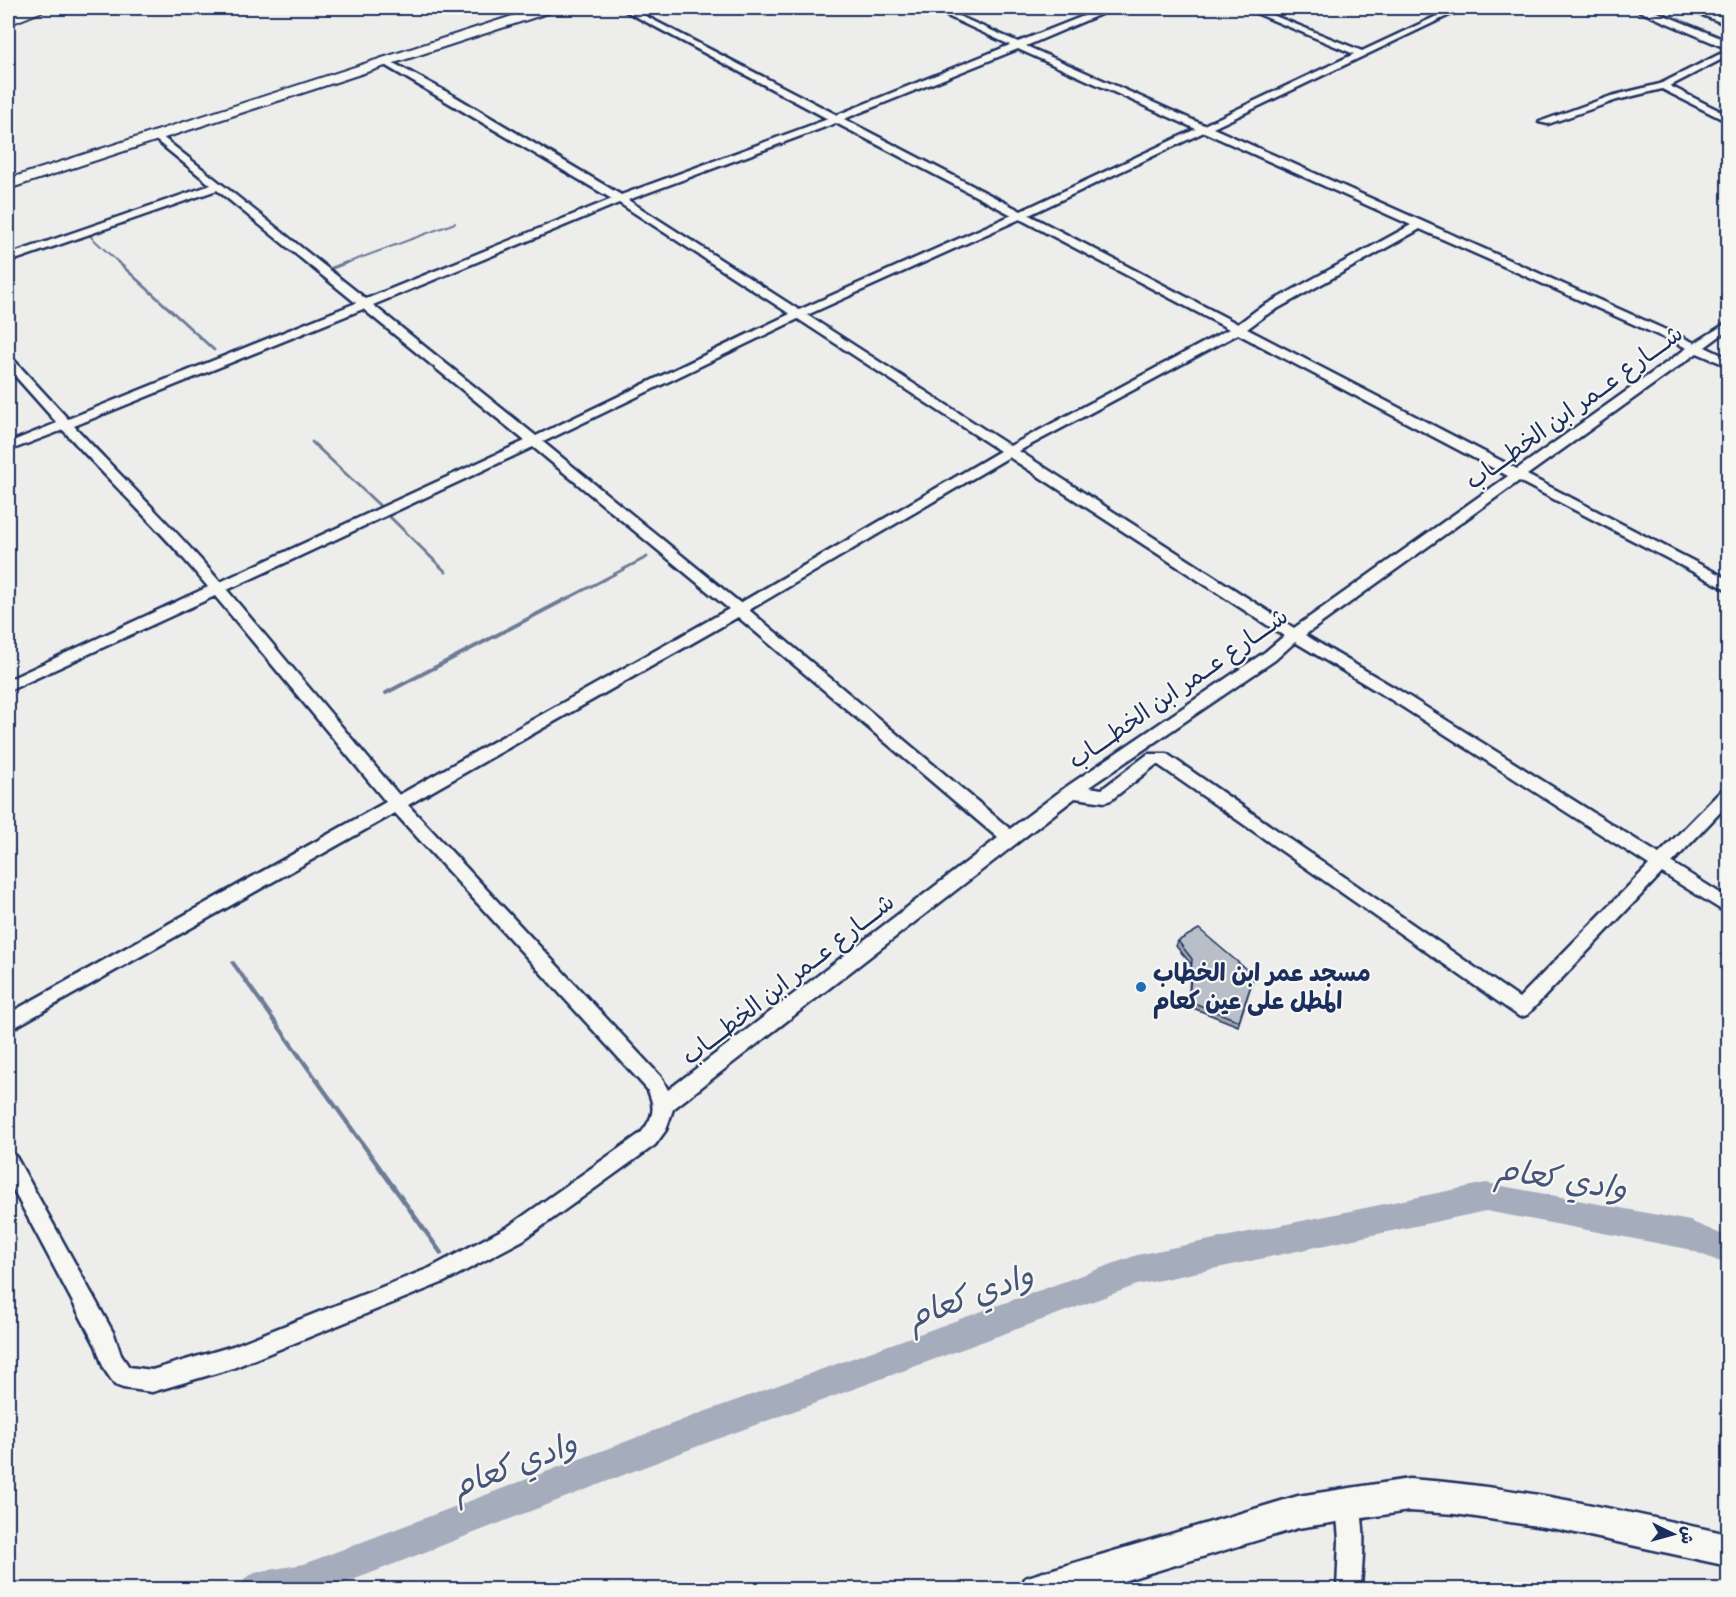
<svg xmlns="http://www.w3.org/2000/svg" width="1736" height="1597" font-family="Caveat,'Playpen Sans Arabic',sans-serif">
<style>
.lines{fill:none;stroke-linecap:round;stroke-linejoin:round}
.stream-far3{stroke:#6e7a96;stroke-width:2}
.stream-far2{stroke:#6e7a96;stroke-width:3}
.stream-far1{stroke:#6e7a96;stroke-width:4}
.stream{stroke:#6e7a96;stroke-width:4.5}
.river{fill:#a5acbc;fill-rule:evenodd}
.street-casing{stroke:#1b2f5e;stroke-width:5}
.secondary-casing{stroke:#1b2f5e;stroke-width:5}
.primary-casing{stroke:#1b2f5e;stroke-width:4}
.highway-casing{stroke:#1b2f5e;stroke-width:4}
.street{fill:#f6f6f2;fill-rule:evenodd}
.secondary{fill:#f6f6f2;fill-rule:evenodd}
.primary{fill:#f6f6f2;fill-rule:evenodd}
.highway{fill:#f6f6f2;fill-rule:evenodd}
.wall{fill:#9fa4ac;stroke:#1b2f5e;stroke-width:1.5}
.building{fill:#b9bfc8;stroke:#1b2f5e;stroke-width:1.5}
.poi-dot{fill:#1f6fb2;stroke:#f6f6f2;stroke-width:2}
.labels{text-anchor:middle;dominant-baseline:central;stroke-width:4.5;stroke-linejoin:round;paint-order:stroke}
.street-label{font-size:24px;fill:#1b2f5e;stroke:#f6f6f2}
.poi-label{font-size:24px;font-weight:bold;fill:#1b2f5e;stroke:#f6f6f2;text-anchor:start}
.near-water-label{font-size:32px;font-style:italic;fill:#44547a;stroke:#f6f6f2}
</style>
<rect width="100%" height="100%" fill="#edeeec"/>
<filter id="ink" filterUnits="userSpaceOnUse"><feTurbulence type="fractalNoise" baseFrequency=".0167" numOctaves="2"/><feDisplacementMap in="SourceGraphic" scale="12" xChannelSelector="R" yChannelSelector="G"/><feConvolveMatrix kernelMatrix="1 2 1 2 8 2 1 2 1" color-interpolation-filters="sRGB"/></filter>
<g filter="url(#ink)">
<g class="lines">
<!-- stream-far3 -->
<g class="stream-far3">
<path d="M 89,235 L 120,264"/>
<path d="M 344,264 L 455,223"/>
</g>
<!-- stream-far2 -->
<g class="stream-far2">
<path d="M 118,262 L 214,350"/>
<path d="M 332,268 L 348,262"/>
<path d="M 312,442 L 379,505"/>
<path d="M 387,514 L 446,572"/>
<path d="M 561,602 L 647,557"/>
</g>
<!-- stream-far1 -->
<g class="stream-far1">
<path d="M 386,693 L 564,600"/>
<path d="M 233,963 L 286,1037"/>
</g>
<!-- stream -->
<path class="stream" d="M 285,1036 L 441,1253"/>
<!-- river -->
<path class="river" d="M 1486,1183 L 1690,1221 L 1728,1237 L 1728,1265 L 1688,1249 L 1486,1211 L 1137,1285 L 701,1445 L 327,1590 L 240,1590 L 245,1578 L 257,1572 L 304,1564 L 701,1413 L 1137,1255 Z"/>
<defs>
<g id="street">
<path d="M 620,8 L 630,8 L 837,115 L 1010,45 L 930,8 L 940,8 L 1018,42 L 1104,8 L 1115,8 L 1026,46 L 1204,125 L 1354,54 L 1244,8 L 1255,8 L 1362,51 L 1454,8 L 1464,8 L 1213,128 L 1695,343 L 1728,322 L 1728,330 L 1705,347 L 1728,358 L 1728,366 L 1697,353 L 1527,475 L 1728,579 L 1728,590 L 1519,481 L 1305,635 L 1400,691 L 1659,854 L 1722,790 L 1728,788 L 1728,804 L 1672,863 L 1728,898 L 1728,914 L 1662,873 L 1527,1015 L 1520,1017 L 1157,764 L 1111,800 L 1105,802 L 1075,798 L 673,1109 L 666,1130 L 655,1145 L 523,1240 L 444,1282 L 233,1368 L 152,1392 L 123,1388 L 115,1385 L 104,1369 L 96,1346 L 8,1180 L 8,1152 L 15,1155 L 114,1334 L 121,1355 L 129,1367 L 152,1370 L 233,1346 L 430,1268 L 509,1226 L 641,1133 C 654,1117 656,1107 647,1089 L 395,813 L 8,1031 L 8,1014 L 386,802 L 215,596 L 8,691 L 8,680 L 208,587 C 163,532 111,483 63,430 L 8,451 L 8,443 L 57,423 L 8,368 L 8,357 L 12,358 L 68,419 L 356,303 L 217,190 L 12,261 L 8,262 L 8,255 L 211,185 L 152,137 L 152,133 L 156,132 L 366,299 L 612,199 L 381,63 L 381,59 L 384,58 L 456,97 L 621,195 L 828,119 ZM 1018,49 L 1196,129 L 1021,211 L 844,119 ZM 836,123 L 1012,215 L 799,310 L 628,200 ZM 1204,132 L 1411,225 L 1258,309 L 1238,324 L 1029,215 ZM 619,203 L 790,314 L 536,436 L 373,305 ZM 1020,219 L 1229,329 L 1010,446 L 807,315 ZM 1420,229 L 1687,348 L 1517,469 L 1247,329 L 1266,315 ZM 363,309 L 525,441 L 220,582 C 174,527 122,478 74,426 ZM 798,319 L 1000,451 L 740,603 L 543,442 ZM 1238,334 L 1508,476 L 1294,628 L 1019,451 ZM 533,447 L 729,609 L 399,795 L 227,590 ZM 1009,457 L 1284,636 L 1265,652 L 1066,787 L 1010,829 L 749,610 ZM 738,617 L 998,838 L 668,1090 L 661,1077 L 408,805 ZM 1295,642 L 1390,699 L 1649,865 L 1519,998 L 1167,754 L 1148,754 L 1102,789 L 1089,787 L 1275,660 Z"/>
<path d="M 1684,8 L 1695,8 L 1728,19 L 1728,25 Z"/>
<path d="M 1728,50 L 1728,56 L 1670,86 L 1728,115 L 1728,122 L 1662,89 L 1617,100 L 1548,124 L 1539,122 L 1611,96 L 1660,84 Z"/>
<path d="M 1348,1492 L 1356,1496 C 1368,1524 1362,1560 1361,1590 L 1337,1590 L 1339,1540 L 1336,1504 L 1340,1496 Z"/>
</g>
<g id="secondary">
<path d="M 1632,8 L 1647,8 L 1728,41 L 1728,49 Z"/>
<path d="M 1409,1479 C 1517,1486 1622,1511 1728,1534 L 1728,1566 L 1557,1529 L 1455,1514 L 1409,1511 L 1298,1528 L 1093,1590 L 1021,1590 L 1025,1578 L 1037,1574 L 1298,1496 Z"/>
</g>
<path id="primary" d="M 537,8 L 556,8 L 554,11 L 8,189 L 8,179 Z"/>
<path id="highway" d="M 24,8 L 45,8 L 43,11 L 8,25 L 8,14 Z"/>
</defs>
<!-- street casing -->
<use href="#street" class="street-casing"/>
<!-- secondary casing -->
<use href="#secondary" class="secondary-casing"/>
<!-- primary casing -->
<use href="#primary" class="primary-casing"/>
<!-- highway casing -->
<use href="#highway" class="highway-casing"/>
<!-- street -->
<use href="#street" class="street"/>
<!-- secondary -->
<use href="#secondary" class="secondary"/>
<!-- primary -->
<use href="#primary" class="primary"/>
<!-- highway -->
<use href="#highway" class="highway"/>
</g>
<!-- wall -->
<path class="wall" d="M 1178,941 L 1254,976 L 1238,1026 L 1188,1006 L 1191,964 L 1176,946 Z"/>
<!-- building -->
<path class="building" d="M 1199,929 L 1254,976 L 1239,1021 L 1189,1001 L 1192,959 L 1178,941 Z"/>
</g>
<!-- markers -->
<circle class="poi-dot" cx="1141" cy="987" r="6"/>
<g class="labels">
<!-- street labels -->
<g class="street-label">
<text transform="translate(1574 407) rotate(-36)">شــــارع عــمر ابن الخطــــاب</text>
<text transform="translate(1178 688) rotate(-35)">شــــارع عــمر ابن الخطــــاب</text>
<text transform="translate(788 979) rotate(-38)">شــــارع عــمر ابن الخطــــاب</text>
</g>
<!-- poi labels -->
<g class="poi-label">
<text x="1153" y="973">مسجد عمر ابن الخطاب<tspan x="1153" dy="28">المطل على عين كعام</tspan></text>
</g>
<!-- near-water labels -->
<g class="near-water-label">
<text transform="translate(1562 1179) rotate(9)">وادي كعام</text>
<text transform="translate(970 1296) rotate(-20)">وادي كعام</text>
<text transform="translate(514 1465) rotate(-21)">وادي كعام</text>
</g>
</g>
<!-- margin -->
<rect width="1736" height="1597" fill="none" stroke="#f6f6f2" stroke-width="30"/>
<rect x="15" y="15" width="1706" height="1567" fill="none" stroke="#1b2f5e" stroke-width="2" filter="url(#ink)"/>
<!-- north arrow -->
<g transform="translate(1673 1534) rotate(95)" stroke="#f6f6f2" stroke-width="4.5" paint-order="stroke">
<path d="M0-4.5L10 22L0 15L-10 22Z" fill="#1b2f5e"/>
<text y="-9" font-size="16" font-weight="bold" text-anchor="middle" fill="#1b2f5e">ش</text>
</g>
</svg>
